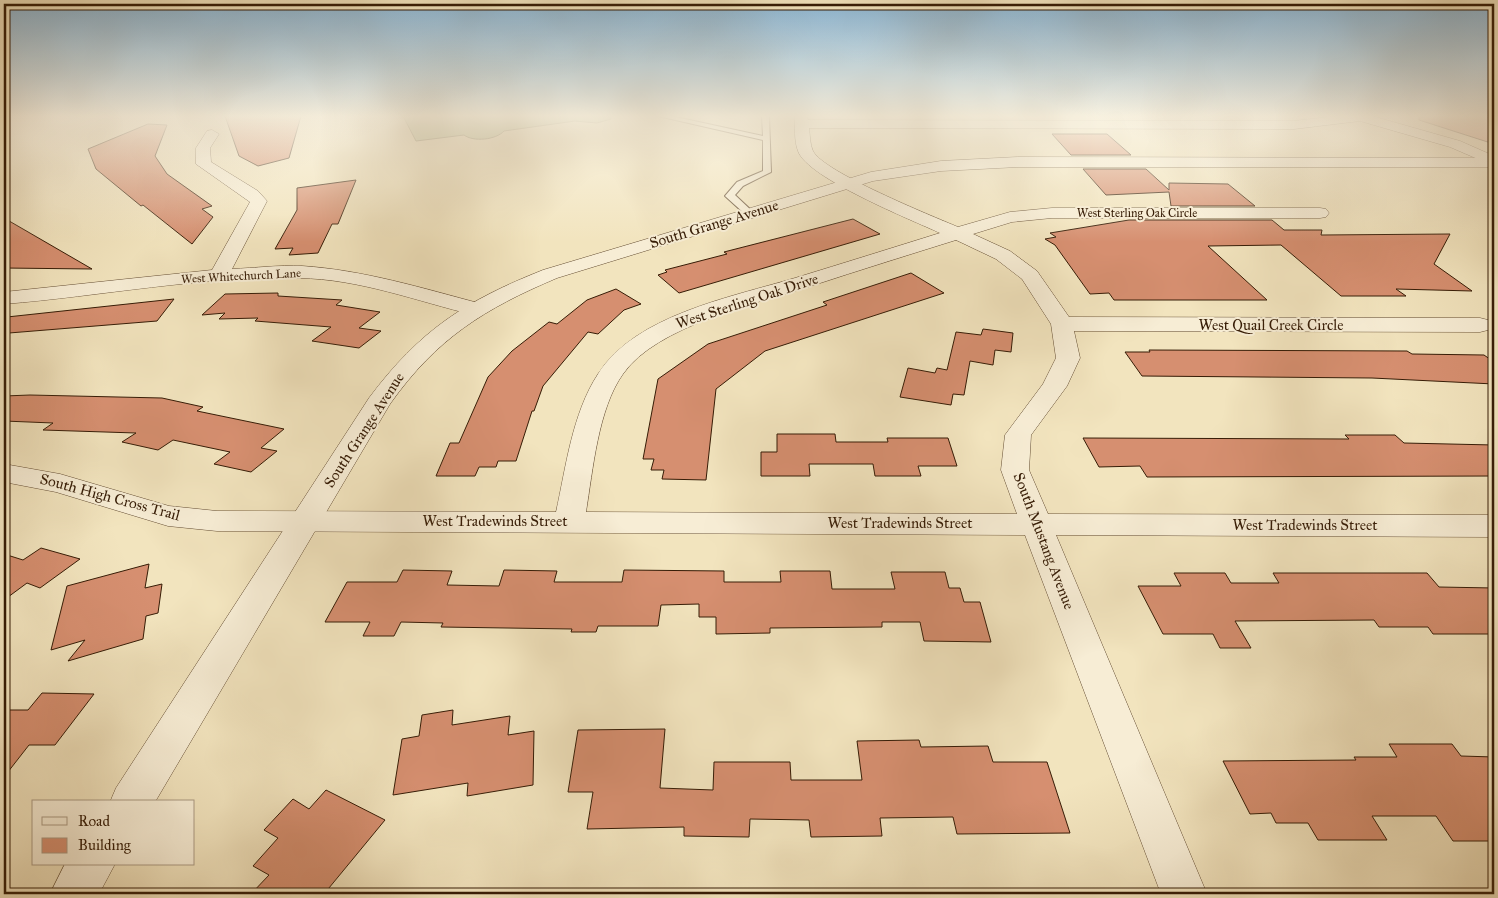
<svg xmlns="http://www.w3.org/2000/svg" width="1498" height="898" font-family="'IM FELL Great Primer',serif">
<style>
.green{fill:#b6c595;stroke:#76704e}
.building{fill:#d68f70;stroke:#361c06}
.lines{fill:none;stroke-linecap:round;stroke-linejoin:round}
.service-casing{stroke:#654e34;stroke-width:2}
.minor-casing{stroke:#654e34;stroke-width:1}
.tertiary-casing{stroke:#654e34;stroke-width:1}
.service{fill:#f7edd5;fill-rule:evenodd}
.minor{fill:#f7edd5;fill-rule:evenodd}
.tertiary{fill:#f7edd5;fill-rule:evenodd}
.labels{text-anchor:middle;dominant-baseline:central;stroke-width:4;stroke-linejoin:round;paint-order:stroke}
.far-street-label{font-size:12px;fill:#361c06;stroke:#f7edd5}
.street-label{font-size:15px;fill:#361c06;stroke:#f7edd5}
</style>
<rect width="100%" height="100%" fill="#f2e4be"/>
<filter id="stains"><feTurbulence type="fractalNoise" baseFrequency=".004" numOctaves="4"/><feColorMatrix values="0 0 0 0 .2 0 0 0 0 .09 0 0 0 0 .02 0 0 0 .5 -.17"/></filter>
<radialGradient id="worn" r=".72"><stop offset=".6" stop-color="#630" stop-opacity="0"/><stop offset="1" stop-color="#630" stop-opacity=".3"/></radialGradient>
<!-- green -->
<path class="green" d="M 403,116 L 611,116 L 611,119 L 597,123 L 575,121 L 504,131 C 496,140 473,142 464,135 L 416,141 Z"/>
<!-- building -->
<g class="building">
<path d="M 225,116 L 301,116 L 289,158 L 258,166 L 239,156 Z"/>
<path d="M 1419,116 L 1494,116 L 1494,144 L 1419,120 Z"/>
<path d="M 148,124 L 167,125 L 155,156 L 167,174 L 212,206 L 202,209 L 213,217 L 192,244 L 143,205 L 141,206 L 96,169 L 88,149 Z"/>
<path d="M 1052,134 L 1107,134 L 1131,155 L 1071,155 Z"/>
<path d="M 1083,169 L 1146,169 L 1169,190 L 1169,183 L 1228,184 L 1255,206 L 1171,206 L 1169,192 L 1106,195 Z"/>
<path d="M 356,180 L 338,224 L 332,224 L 318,253 L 289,255 L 293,248 L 275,249 L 297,210 L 297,188 Z"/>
<path d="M 4,218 L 92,269 L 4,268 Z"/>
<path d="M 853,219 L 880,234 L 679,293 L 658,275 L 667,272 L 665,270 L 727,254 L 724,252 Z"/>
<path d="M 1129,220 L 1272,220 L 1284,230 L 1322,230 L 1321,235 L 1450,234 L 1434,264 L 1472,291 L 1396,289 L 1406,296 L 1341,296 L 1281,245 L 1208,246 L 1267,300 L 1114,300 L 1109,293 L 1090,294 L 1055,245 L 1045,239 L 1056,237 L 1050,233 Z"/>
<path d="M 911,273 L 944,293 L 765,351 L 716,389 L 706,480 L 662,479 L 664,470 L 651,470 L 654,459 L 643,459 L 658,379 L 708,344 L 827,305 L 823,302 Z"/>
<path d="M 616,289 L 641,304 L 624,310 L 598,334 L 588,332 L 543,386 L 534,411 L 532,411 L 516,461 L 498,461 L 496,467 L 479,467 L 475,476 L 436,476 L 450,443 L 459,443 L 488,377 L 512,351 L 549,322 L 557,324 L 587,300 Z"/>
<path d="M 278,293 L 278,296 L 342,300 L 336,305 L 380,312 L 359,328 L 381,331 L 359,348 L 312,341 L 331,327 L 255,321 L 258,318 L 219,319 L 225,313 L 202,315 L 225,294 Z"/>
<path d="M 174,299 L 157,321 L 9,333 L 7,317 Z"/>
<path d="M 983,329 L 1013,333 L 1011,352 L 995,350 L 993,365 L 970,361 L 964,395 L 953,394 L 951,405 L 900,397 L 908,368 L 935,373 L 937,368 L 947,370 L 956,332 L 981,335 Z"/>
<path d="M 1149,350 L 1407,351 L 1412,354 L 1484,355 L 1494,362 L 1494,384 L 1372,378 L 1142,376 L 1125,352 L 1150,352 Z"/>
<path d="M 30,395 L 162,398 L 203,407 L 197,411 L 284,429 L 261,448 L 277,451 L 251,472 L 214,464 L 230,452 L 173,440 L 158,450 L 122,442 L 136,433 L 43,430 L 53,423 L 4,421 L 4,396 Z"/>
<path d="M 777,434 L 835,434 L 836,442 L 888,442 L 887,438 L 948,438 L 957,466 L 918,466 L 921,476 L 875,476 L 873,464 L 809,464 L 810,476 L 761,476 L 761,452 L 777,452 Z"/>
<path d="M 1345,435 L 1395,435 L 1404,443 L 1494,445 L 1494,476 L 1147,477 L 1140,466 L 1099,467 L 1083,438 L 1349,439 Z"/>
<path d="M 41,548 L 80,559 L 40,588 L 27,583 L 4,600 L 4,554 L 23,560 Z"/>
<path d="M 149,564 L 145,588 L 162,584 L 158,613 L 146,616 L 143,639 L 68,661 L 85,640 L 51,650 L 67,586 Z"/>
<path d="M 403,570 L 452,571 L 447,585 L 499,586 L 504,570 L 557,571 L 554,582 L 622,582 L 624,570 L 724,571 L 724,582 L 781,582 L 780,571 L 830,571 L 832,589 L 895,589 L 891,572 L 945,572 L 949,588 L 960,588 L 964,602 L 980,602 L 991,642 L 924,641 L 920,622 L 882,622 L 882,627 L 770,628 L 770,633 L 716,634 L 716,617 L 699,617 L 699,604 L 661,605 L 658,626 L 598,626 L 596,632 L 571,632 L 572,629 L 441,627 L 443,623 L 401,622 L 394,636 L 363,636 L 370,622 L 325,622 L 347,582 L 397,582 Z"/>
<path d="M 1174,573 L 1225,573 L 1231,583 L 1279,583 L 1273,573 L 1427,573 L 1439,587 L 1494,588 L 1494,634 L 1433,634 L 1428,627 L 1379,627 L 1374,620 L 1235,621 L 1251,648 L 1220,648 L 1213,634 L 1163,634 L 1138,586 L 1181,586 Z"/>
<path d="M 42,693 L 94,694 L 55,745 L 29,745 L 4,777 L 4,710 L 28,710 Z"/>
<path d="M 453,710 L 452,725 L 510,716 L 508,735 L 534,731 L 533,785 L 467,796 L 468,783 L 393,795 L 402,739 L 419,736 L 422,715 Z"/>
<path d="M 665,729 L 660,788 L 713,790 L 714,762 L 790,762 L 791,780 L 862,780 L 857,741 L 919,740 L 921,747 L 988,746 L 993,762 L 1047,762 L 1070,833 L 957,834 L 953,817 L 880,818 L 882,836 L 811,837 L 809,820 L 750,819 L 749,837 L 684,836 L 684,827 L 587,829 L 593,792 L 568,792 L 578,730 Z"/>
<path d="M 1389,744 L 1452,744 L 1461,756 L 1494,757 L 1494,841 L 1453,841 L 1436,816 L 1372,816 L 1387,840 L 1318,840 L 1308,823 L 1276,823 L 1271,813 L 1250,814 L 1223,761 L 1356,760 L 1354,757 L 1397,757 Z"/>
<path d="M 326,790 L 385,820 L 324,894 L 251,894 L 269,875 L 253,866 L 278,838 L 264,830 L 293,799 L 309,809 Z"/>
</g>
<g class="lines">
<defs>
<path id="service" d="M 658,116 L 671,116 L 763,136 L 762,116 L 769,116 L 771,172 L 743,186 L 735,195 L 752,211 L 752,215 L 746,215 L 725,196 L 737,182 L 763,171 L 763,140 Z"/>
<g id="minor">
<path d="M 795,116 L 807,116 L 808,120 L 1294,121 L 1337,116 L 1372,116 L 1460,141 L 1494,156 L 1494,166 L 1450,147 L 1360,121 L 1294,129 L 809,128 C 810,135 810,145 813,151 C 823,172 932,216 958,227 L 1010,212 L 1052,208 L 1320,208 L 1326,209 L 1329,213 L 1326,217 L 1320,218 L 1052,218 L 1012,222 L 973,234 L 1010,251 L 1037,271 L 1069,317 L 1480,318 L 1488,320 L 1491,325 L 1488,330 L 1480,332 L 1074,331 L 1080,358 L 1067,386 L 1031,435 L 1029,470 L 1048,514 L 1494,515 L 1494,537 L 1056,535 L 1207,894 L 1161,894 L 1025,535 L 217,531 L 168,526 L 56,492 L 4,482 L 4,464 L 60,474 L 169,506 L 217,511 L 556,512 C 566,467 572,414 598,374 C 635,315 732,297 795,278 C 844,263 892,248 940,233 C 912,220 807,178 798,151 C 794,141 795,126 795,116 ZM 956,240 L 996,259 L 1022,279 L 1051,324 L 1056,358 L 1043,384 L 1005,435 L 1001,470 L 1017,514 L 586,512 C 593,470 598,409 623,374 C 656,326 758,303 811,286 C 860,270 908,255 956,240 Z"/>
<path d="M 212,130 L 219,134 L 210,148 L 211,162 L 258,191 L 267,201 L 232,269 C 255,268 279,265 302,266 C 363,270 422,288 482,304 L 485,309 L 482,314 L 474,315 C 416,301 360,279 299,278 C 201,276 102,296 4,304 L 4,292 L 212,270 L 250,202 L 196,164 L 196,148 L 207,131 Z"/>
</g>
<g id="tertiary">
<path d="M 1018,157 L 1494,158 L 1494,167 L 1018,167 L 941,171 L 873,181 L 557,278 C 484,309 437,338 390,404 L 155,802 L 110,802 L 116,788 L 369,398 C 420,330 465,301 543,270 L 871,172 L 941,161 Z"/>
<path d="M 65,864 L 115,864 L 99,894 L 50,894 Z"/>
</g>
</defs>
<!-- service casing -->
<use href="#service" class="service-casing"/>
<!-- minor casing -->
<use href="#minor" class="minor-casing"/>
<!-- tertiary casing -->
<use href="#tertiary" class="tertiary-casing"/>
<!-- service -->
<use href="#service" class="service"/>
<!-- minor -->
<use href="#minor" class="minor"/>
<!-- tertiary -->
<use href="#tertiary" class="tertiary"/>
</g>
<!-- sky -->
<linearGradient id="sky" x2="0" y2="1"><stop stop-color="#8bb7d6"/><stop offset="0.48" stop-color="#f9f3e2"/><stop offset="1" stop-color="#f9f3e2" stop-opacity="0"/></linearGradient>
<rect width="1498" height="242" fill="url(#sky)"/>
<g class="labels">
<!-- far-street labels -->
<g class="far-street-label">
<text x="1137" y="213">West Sterling Oak Circle</text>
<text transform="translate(241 276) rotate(-3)">West Whitechurch Lane</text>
</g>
<!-- street labels -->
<g class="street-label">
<text transform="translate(714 224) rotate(-17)">South Grange Avenue</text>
<text transform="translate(747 301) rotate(-18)">West Sterling Oak Drive</text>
<text x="1271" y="325">West Quail Creek Circle</text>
<text transform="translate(364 430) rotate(-57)">South Grange Avenue</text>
<text transform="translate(110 497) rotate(15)">South High Cross Trail</text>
<text x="495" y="521">West Tradewinds Street</text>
<text x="900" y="523">West Tradewinds Street</text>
<text x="1305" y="525">West Tradewinds Street</text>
<text transform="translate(1044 541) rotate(69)">South Mustang Avenue</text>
</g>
</g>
<!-- margin -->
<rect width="1498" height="898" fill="none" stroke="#f2e4be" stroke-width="20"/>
<rect x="5" y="5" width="1488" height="888" fill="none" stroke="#361c06" stroke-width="2.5"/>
<rect x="10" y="10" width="1478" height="878" fill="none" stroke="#361c06"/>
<!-- legend -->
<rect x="32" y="800" width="162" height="65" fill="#f7edd5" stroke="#aa9982"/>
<rect x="42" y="817" width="25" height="8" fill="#f7edd5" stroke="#aa9982"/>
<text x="78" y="826" font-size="15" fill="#361c06">Road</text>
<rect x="42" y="838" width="25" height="15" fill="#d68f70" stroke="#aa9982"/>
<text x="78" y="850" font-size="15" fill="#361c06">Building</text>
<rect width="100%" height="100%" filter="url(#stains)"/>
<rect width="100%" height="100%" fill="url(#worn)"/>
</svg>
